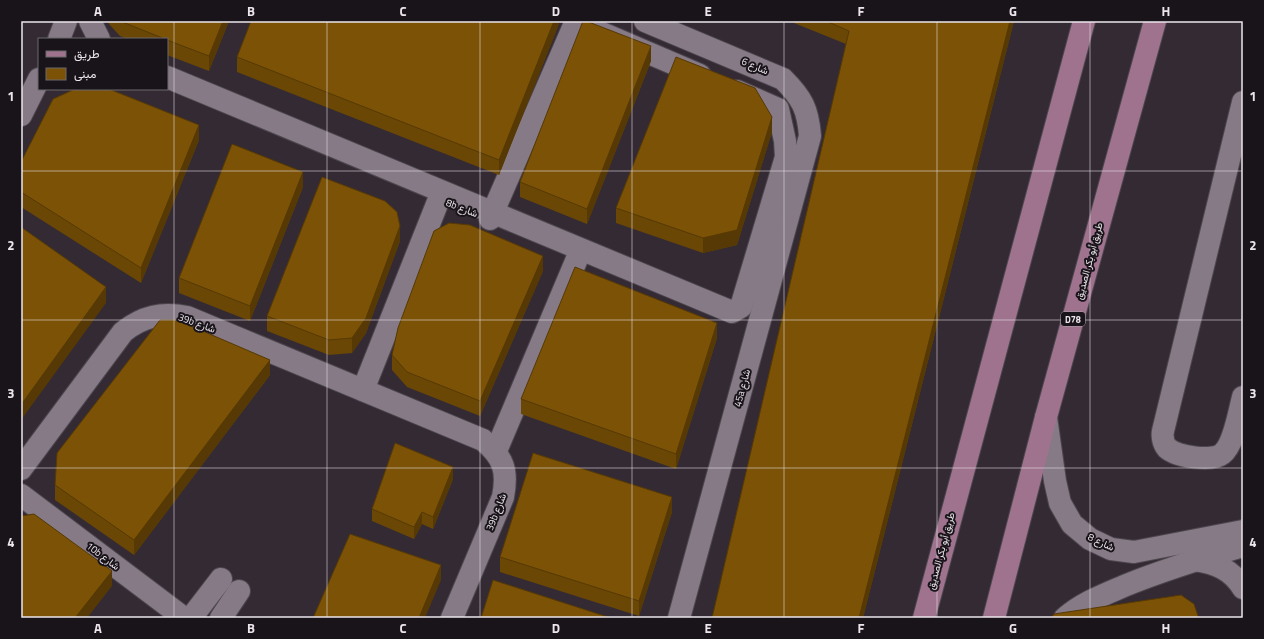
<svg xmlns="http://www.w3.org/2000/svg" width="1264" height="639" font-family="'Titillium Web',Vazirmatn,sans-serif">
<style>
.lines{fill:none;stroke-linecap:round;stroke-linejoin:round}
.minor-casing{stroke:#4d464e;stroke-width:24}
.major-casing{stroke:#4d464e;stroke-width:24}
.minor{stroke:#857a86;stroke-width:22}
.major{stroke:#9f738e;stroke-width:22}
.wall{fill:#6a4705}
.shaded-wall{fill:#563904}
.building{fill:#7b5206;stroke:#563904}
.grid{fill:none;stroke:#ece6ec;stroke-width:1;stroke-opacity:0.55}
.labels{text-anchor:middle;dominant-baseline:central;stroke-width:4;stroke-linejoin:round;paint-order:stroke}
.shield{fill:#191419;stroke:#ada7ad;stroke-width:1}
.shield-label{font-size:9px;font-weight:bold;fill:#ece6ec}
.street-label{font-size:10px;fill:#ece6ec;stroke:#191419}
.neatline{fill:none;stroke:#ece6ec;stroke-width:1.5}
.grid-label{font-size:13px;text-anchor:middle;font-weight:bold;fill:#ece6ec}
</style>
<rect width="100%" height="100%" fill="#332a34"/>
<g class="lines">
<defs>
<g id="minor">
<path d="M 90,21 L 99,39"/>
<path d="M 574,21 L 700,75"/>
<path d="M 645,21 L 783,79 C 802,98 808,109 810,136 L 679,618"/>
<path d="M 59,39 L 66,21"/>
<path d="M 167,77 L 732,312 L 741,307 L 786,157 L 785,141 L 778,109 L 737,91"/>
<path d="M 1243,102 L 1163,431 C 1162,436 1163,443 1167,448 C 1177,457 1212,462 1222,454 C 1234,445 1239,412 1243,397"/>
<path d="M 21,115 L 39,79"/>
<path d="M 490,219 L 576,21"/>
<path d="M 363,390 L 439,199"/>
<path d="M 1046,417 L 1055,481 L 1060,503 L 1072,524 L 1090,539 L 1111,549 L 1134,552 L 1243,531"/>
<path d="M 496,451 L 579,254"/>
<path d="M 21,469 L 123,332 C 143,316 162,312 187,317 L 483,440 C 504,458 508,471 503,497 L 452,618"/>
<path d="M 21,495 L 184,618"/>
<path d="M 1195,560 C 1216,563 1232,570 1243,588"/>
<path d="M 191,618 L 221,579"/>
<path d="M 221,618 L 239,591"/>
<path d="M 1065,618 C 1082,603 1103,595 1124,586 C 1163,570 1202,558 1243,546"/>
</g>
<g id="major">
<path d="M 924,618 L 1084,21"/>
<path d="M 994,618 L 1046,417 L 1155,21"/>
</g>
</defs>
<!-- minor casing -->
<use href="#minor" class="minor-casing"/>
<!-- major casing -->
<use href="#major" class="major-casing"/>
<!-- minor -->
<use href="#minor" class="minor"/>
<!-- major -->
<use href="#major" class="major"/>
</g>
<!-- wall -->
<g class="wall">
<path d="M 108,21 L 229,21 L 209,71 L 167,55 L 167,39 L 128,39 L 120,36 L 109,24 Z"/>
<path d="M 559,21 L 559,24 L 499,175 L 237,72 L 237,57 Z"/>
<path d="M 789,21 L 1014,21 L 863,618 L 712,618 L 846,44 Z"/>
<path d="M 651,61 L 587,224 L 520,197 L 520,182 Z"/>
<path d="M 772,132 L 737,245 L 703,253 L 616,223 L 616,208 Z"/>
<path d="M 199,140 L 141,283 L 21,207 L 21,162 Z"/>
<path d="M 303,187 L 250,321 L 179,293 L 179,278 Z"/>
<path d="M 400,241 L 366,333 L 352,353 L 329,355 L 267,331 L 267,316 Z"/>
<path d="M 543,271 L 480,416 L 407,387 L 392,370 L 392,355 Z"/>
<path d="M 717,338 L 676,469 L 521,414 L 521,399 Z"/>
<path d="M 270,375 L 134,555 L 55,500 L 55,485 Z"/>
<path d="M 453,479 L 433,529 L 422,524 L 414,539 L 372,521 L 372,509 Z"/>
<path d="M 672,512 L 639,616 L 500,572 L 500,557 Z"/>
</g>
<!-- shaded-wall -->
<g class="shaded-wall">
<path d="M 223,21 L 229,21 L 209,71 L 209,56 Z"/>
<path d="M 554,21 L 559,21 L 559,24 L 499,175 L 499,160 Z"/>
<path d="M 1010,21 L 1014,21 L 863,618 L 859,618 Z"/>
<path d="M 651,46 L 651,61 L 587,224 L 587,209 Z"/>
<path d="M 772,117 L 772,132 L 737,245 L 703,253 L 703,238 Z"/>
<path d="M 199,125 L 199,140 L 141,283 L 141,268 Z"/>
<path d="M 303,172 L 303,187 L 250,321 L 250,306 Z"/>
<path d="M 400,226 L 400,241 L 366,333 L 352,353 L 352,338 Z"/>
<path d="M 543,256 L 543,271 L 480,416 L 480,401 Z"/>
<path d="M 106,287 L 106,303 L 21,420 L 21,405 Z"/>
<path d="M 717,323 L 717,338 L 676,469 L 676,454 Z"/>
<path d="M 270,360 L 270,375 L 134,555 L 134,540 Z"/>
<path d="M 453,467 L 453,479 L 433,529 L 433,517 Z"/>
<path d="M 672,497 L 672,512 L 639,616 L 639,601 Z"/>
<path d="M 422,512 L 422,524 L 414,539 L 414,527 Z"/>
<path d="M 441,565 L 441,580 L 425,618 L 419,618 Z"/>
<path d="M 112,571 L 112,586 L 87,618 L 75,618 Z"/>
</g>
<!-- building -->
<g class="building">
<path d="M 120,21 L 223,21 L 209,56 L 167,40 L 167,39 L 165,39 Z"/>
<path d="M 251,21 L 554,21 L 499,160 L 237,57 Z"/>
<path d="M 583,21 L 586,21 L 651,46 L 587,209 L 520,182 Z"/>
<path d="M 826,21 L 1010,21 L 859,618 L 712,618 L 849,31 Z"/>
<path d="M 676,57 L 755,88 L 772,117 L 737,230 L 703,238 L 616,208 Z"/>
<path d="M 75,89 L 109,89 L 199,125 L 141,268 L 21,192 L 21,162 L 53,99 Z"/>
<path d="M 232,144 L 303,172 L 250,306 L 179,278 Z"/>
<path d="M 322,177 L 385,201 L 397,212 L 400,226 L 366,318 L 352,338 L 329,340 L 267,316 Z"/>
<path d="M 449,223 L 470,225 L 543,256 L 480,401 L 407,372 L 392,355 L 398,328 L 434,231 Z"/>
<path d="M 21,227 L 106,287 L 21,405 Z"/>
<path d="M 575,267 L 717,323 L 676,454 L 521,399 Z"/>
<path d="M 160,320 L 177,320 L 270,360 L 134,540 L 55,485 L 57,453 Z"/>
<path d="M 395,443 L 453,467 L 433,517 L 422,512 L 414,527 L 372,509 Z"/>
<path d="M 533,453 L 672,497 L 639,601 L 500,557 Z"/>
<path d="M 34,514 L 112,571 L 75,618 L 21,618 L 21,516 Z"/>
<path d="M 350,534 L 441,565 L 419,618 L 313,618 Z"/>
<path d="M 493,580 L 611,618 L 481,618 Z"/>
<path d="M 1181,595 L 1194,604 L 1198,616 L 1198,618 L 1051,618 L 1054,614 Z"/>
</g>
<!-- grid -->
<path class="grid" d="M 174,21 L 174,618M 327,21 L 327,618M 480,21 L 480,618M 632,21 L 632,618M 784,21 L 784,618M 937,21 L 937,618M 1090,21 L 1090,618M 21,171 L 1243,171M 21,320 L 1243,320M 21,468 L 1243,468"/>
<g class="labels">
<!-- shield labels -->
<rect class="shield" x="1061" y="312" width="24" height="14" rx="3"/>
<g class="shield-label">
<text x="1073" y="319">D78</text>
</g>
<!-- street labels -->
<g class="street-label">
<text transform="translate(755 66) rotate(23)">شارع 6</text>
<text transform="translate(462 208) rotate(21)">8b شارع</text>
<text transform="translate(1089 261) rotate(-75)">طريق أبو بكر الصديق</text>
<text transform="translate(197 323) rotate(20)">39b شارع</text>
<text transform="translate(742 388) rotate(-75)">45a شارع</text>
<text transform="translate(496 512) rotate(-69)">39b شارع</text>
<text transform="translate(1101 542) rotate(25)">شارع 8</text>
<text transform="translate(941 551) rotate(-75)">طريق أبو بكر الصديق</text>
<text transform="translate(103 556) rotate(37)">10b شارع</text>
</g>
</g>
<!-- border -->
<rect width="1264" height="639" fill="none" stroke="#191419" stroke-width="44"/>
<!-- legend -->
<rect x="38" y="38" width="130" height="52" fill="#191419" stroke="#6d686d"/>
<rect x="46" y="51" width="20" height="6" fill="#9f738e" stroke="#6d686d"/>
<text x="74" y="58" font-size="12" fill="#ece6ec">طريق</text>
<rect x="46" y="68" width="20" height="12" fill="#7b5206" stroke="#6d686d"/>
<text x="74" y="78" font-size="12" fill="#ece6ec">مبنى</text>
<rect x="22" y="22" width="1220" height="595" class="neatline"/>
<g class="grid-label">
<text x="98" y="16">A</text>
<text x="251" y="16">B</text>
<text x="403" y="16">C</text>
<text x="556" y="16">D</text>
<text x="708" y="16">E</text>
<text x="861" y="16">F</text>
<text x="1013" y="16">G</text>
<text x="1166" y="16">H</text>
<text x="11" y="101">1</text>
<text x="1253" y="101">1</text>
<text x="11" y="250">2</text>
<text x="1253" y="250">2</text>
<text x="11" y="398">3</text>
<text x="1253" y="398">3</text>
<text x="11" y="547">4</text>
<text x="1253" y="547">4</text>
<text x="98" y="633">A</text>
<text x="251" y="633">B</text>
<text x="403" y="633">C</text>
<text x="556" y="633">D</text>
<text x="708" y="633">E</text>
<text x="861" y="633">F</text>
<text x="1013" y="633">G</text>
<text x="1166" y="633">H</text>
</g>
</svg>
